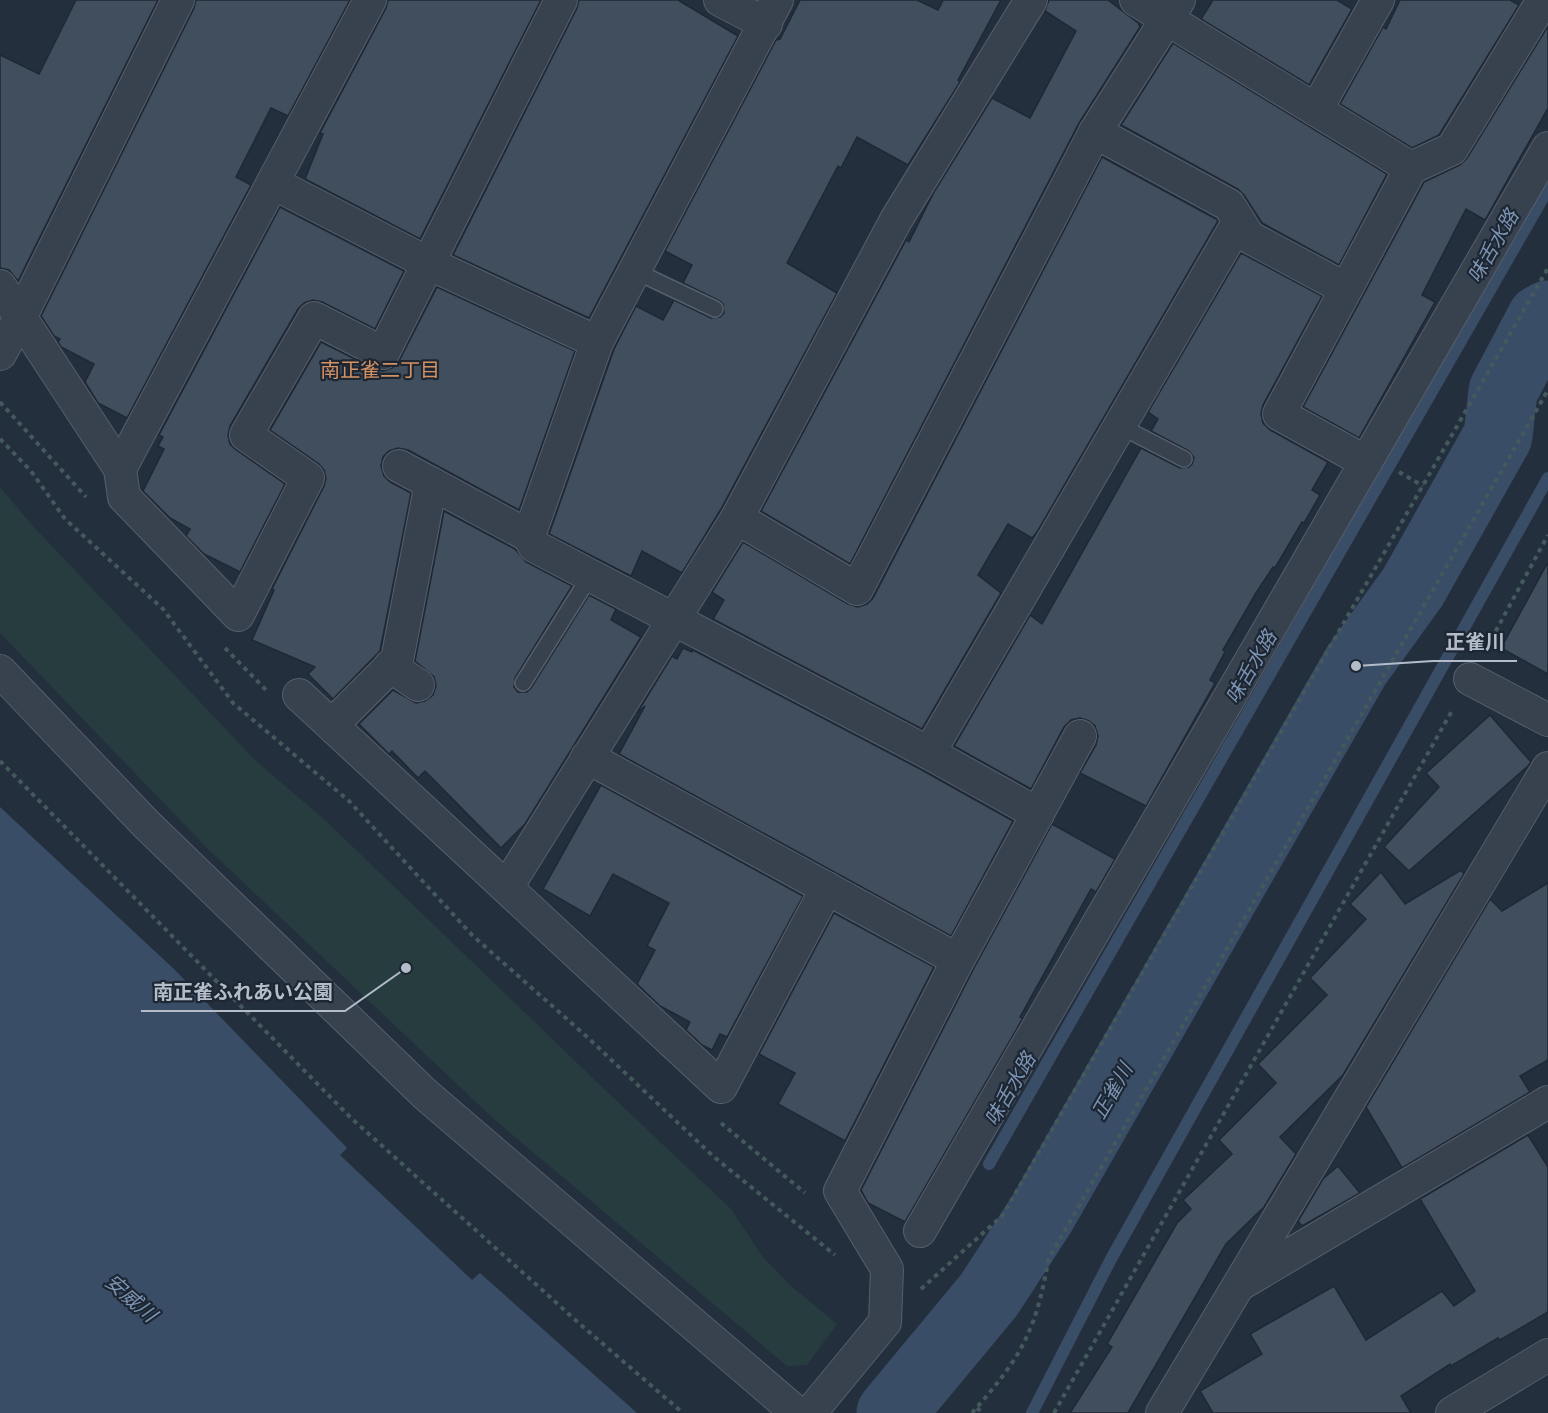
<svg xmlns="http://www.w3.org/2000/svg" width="1548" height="1413" font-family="'Roboto Condensed','Noto Sans JP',sans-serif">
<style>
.green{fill:#263c3f}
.water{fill:#394d67}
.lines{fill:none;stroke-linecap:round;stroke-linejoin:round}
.stream{stroke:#394d67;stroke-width:12}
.river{stroke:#394d67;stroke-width:69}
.building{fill:#404e5d;stroke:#1f2835;stroke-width:1.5}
.lane-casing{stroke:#565f6c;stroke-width:18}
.street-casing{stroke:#565f6c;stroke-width:34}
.path{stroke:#44595c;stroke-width:4;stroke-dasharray:4.5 4.5;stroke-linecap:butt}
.lane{stroke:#38414e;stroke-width:15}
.street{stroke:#38414e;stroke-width:32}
.labels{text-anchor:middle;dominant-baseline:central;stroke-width:4.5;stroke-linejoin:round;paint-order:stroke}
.water-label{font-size:20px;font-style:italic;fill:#7c93b1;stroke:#1d2633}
.neighbourhood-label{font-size:20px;fill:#d59263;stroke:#1d2633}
.leader{fill:none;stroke:#b4bcc9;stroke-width:2}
.callout-dot{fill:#b4bcc9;stroke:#1d2633;stroke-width:2}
.callout-label{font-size:20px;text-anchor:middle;font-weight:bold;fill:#b4bcc9;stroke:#1d2633;stroke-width:4.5;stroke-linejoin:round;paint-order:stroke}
</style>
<rect width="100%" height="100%" fill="#242f3e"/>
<!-- green -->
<path class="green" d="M 0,487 L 31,524 L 256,761 L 326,821 L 601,1086 L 731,1209 L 763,1257 L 791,1286 L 837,1324 L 807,1365 L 787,1366 L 496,1121 L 209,850 L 0,633 Z"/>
<!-- water -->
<path class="water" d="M 0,807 L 175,970 L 347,1148 L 340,1155 L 472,1280 L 480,1273 L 637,1413 L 0,1413 Z"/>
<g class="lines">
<!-- stream -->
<g class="stream">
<path d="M 989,1164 L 1548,189"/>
<path d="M 906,1395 L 925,1413"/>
<path d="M 1032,1413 L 1111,1259 L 1548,478"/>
</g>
<!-- river -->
<path class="river" d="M 891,1413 L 989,1295 L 1041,1215 L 1356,666 L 1413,587 L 1498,436 L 1503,391 L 1541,319 L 1548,315"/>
</g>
<!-- building -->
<g class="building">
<path d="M 76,0 L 158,0 L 18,281 L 9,270 L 0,268 L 0,55 L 39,74 Z"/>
<path d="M 196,0 L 350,0 L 288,116 L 271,108 L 236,177 L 251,185 L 127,418 L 98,403 L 85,382 L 94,364 L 61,347 L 58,342 L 60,339 L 54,336 L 41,316 L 194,8 Z"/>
<path d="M 388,0 L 541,0 L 420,239 L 305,179 L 323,134 L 320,133 L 386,8 Z"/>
<path d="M 579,0 L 678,0 L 738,36 L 589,318 L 453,255 L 577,8 Z"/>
<path d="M 800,0 L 917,0 L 938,10 L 943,0 L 1001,0 L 958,80 L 960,82 L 908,165 L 857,137 L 841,168 L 838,166 L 787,263 L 837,293 L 721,509 L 682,573 L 642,551 L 631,576 L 549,534 L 614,349 L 636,306 L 663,320 L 674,300 L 711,318 L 720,317 L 724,313 L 723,304 L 720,301 L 683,283 L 692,265 L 665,251 L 776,40 L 780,39 Z"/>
<path d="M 1049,0 L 1108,0 L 1138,23 L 1140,27 L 1079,123 L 850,564 L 761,511 L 906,240 L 909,242 L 934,192 L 992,98 L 1030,118 L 1076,31 L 1045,11 Z"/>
<path d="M 1213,0 L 1337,0 L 1352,9 L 1309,85 L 1201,19 Z"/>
<path d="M 1400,0 L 1510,0 L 1519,5 L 1439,135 L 1412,148 L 1340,104 L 1383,27 L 1386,29 Z"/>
<path d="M 1548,26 L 1548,108 L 1485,220 L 1466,209 L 1422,295 L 1435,302 L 1359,438 L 1303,407 L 1424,182 L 1460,165 L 1467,158 Z"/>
<path d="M 1173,43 L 1387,174 L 1339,265 L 1262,223 L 1244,195 L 1238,189 L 1121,125 Z"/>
<path d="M 1102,157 L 1216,219 L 1218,221 L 1037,532 L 1032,538 L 1008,524 L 978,575 L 1001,593 L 922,729 L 713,619 L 724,600 L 712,592 L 743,542 L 848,604 L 858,607 L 867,604 L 873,598 Z"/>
<path d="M 280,207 L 404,271 L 375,329 L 322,302 L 313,300 L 304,303 L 298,309 L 230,426 L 228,435 L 230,444 L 235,449 L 285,484 L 240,572 L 204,554 L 186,536 L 190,529 L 170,518 L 143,491 L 164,449 L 158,446 L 163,437 L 159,435 Z"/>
<path d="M 1241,253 L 1322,296 L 1263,405 L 1261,414 L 1263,423 L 1270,430 L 1328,462 L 1312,490 L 1320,495 L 1304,523 L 1302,522 L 1275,568 L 1273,567 L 1256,593 L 1223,650 L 1225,652 L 1210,680 L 1215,683 L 1146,806 L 1080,773 L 1096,745 L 1098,736 L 1095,726 L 1089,721 L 1080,718 L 1071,720 L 1064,727 L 1031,789 L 954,746 L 1030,615 L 1042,624 L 1141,448 L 1180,468 L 1189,467 L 1192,464 L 1194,458 L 1189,451 L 1151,431 L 1158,419 L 1148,412 Z"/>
<path d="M 437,287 L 575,351 L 519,510 L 408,450 L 398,448 L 389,451 L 383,457 L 381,466 L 384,476 L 390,482 L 411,493 L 380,651 L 333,699 L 308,674 L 315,667 L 252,640 L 274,590 L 272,589 L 324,486 L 326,478 L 324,470 L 319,464 L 270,430 L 321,342 L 375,369 L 383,371 L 392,368 L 399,361 Z"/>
<path d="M 444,511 L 515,549 L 526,562 L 572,586 L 515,678 L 514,687 L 518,692 L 527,692 L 531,688 L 589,595 L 616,609 L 611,620 L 641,637 L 525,824 L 501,848 L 425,771 L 418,778 L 392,751 L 389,754 L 359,724 L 393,690 L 416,703 L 425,701 L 433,695 L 436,686 L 434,677 L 415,661 Z"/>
<path d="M 1548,562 L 1548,674 L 1501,648 Z"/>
<path d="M 683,648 L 692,652 L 693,650 L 920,769 L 1013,821 L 951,936 L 619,754 L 645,706 L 637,713 L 672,656 L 677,659 Z"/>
<path d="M 1490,715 L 1531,762 L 1528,766 L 1409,871 L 1384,847 L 1439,787 L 1426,773 Z"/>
<path d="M 601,785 L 803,896 L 727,1037 L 720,1034 L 712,1050 L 702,1045 L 686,1030 L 690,1022 L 660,1006 L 637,984 L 655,950 L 647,946 L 669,903 L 613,874 L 590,916 L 543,889 Z"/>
<path d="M 1052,824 L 1115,859 L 1096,892 L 1091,889 L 1020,1017 L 1023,1018 L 905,1222 L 868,1203 L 861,1190 L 974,968 Z"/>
<path d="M 1461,870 L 1464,874 L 1343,1075 L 1280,1137 L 1296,1154 L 1264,1207 L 1226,1244 L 1128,1413 L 1070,1413 L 1112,1347 L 1107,1344 L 1177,1223 L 1191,1209 L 1183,1200 L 1232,1154 L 1219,1140 L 1276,1083 L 1258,1064 L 1327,995 L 1310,978 L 1366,919 L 1350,904 L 1381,872 L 1405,904 Z"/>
<path d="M 1548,883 L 1548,1060 L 1520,1076 L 1530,1092 L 1402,1168 L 1366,1107 L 1490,899 L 1502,911 Z"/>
<path d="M 834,913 L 934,967 L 845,1141 L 778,1104 L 795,1073 L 759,1054 Z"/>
<path d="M 1528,1135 L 1548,1167 L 1548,1312 L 1500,1340 L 1498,1338 L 1451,1366 L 1450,1364 L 1401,1396 L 1411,1413 L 1213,1413 L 1200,1391 L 1262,1354 L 1250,1334 L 1334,1286 L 1366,1340 L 1442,1291 L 1454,1306 L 1475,1291 L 1420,1199 Z"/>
<path d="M 1338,1166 L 1360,1193 L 1302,1226 L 1298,1221 L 1323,1179 Z"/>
</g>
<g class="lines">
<defs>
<g id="lane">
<path d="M 635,271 L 715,309"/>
<path d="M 1120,426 L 1184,459"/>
<path d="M 523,683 L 590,576"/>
</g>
<g id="street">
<path d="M 720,0 L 766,24"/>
<path d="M 1136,0 L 1411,168"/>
<path d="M 1316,110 L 1378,0"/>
<path d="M 1095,132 L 1229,205 L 1249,237 L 1346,289"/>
<path d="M 273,183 L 428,263 L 597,342"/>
<path d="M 0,286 L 120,469 L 124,497 L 238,615 L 308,478 L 246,435 L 314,318 L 383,353 L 561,0"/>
<path d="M 0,354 L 20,318 L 178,0"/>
<path d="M 1366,462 L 1279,414 L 1411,168 L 1452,149 L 1543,0"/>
<path d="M 399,466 L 529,536 L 534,546 L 929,753 L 1038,814"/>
<path d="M 120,469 L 370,0"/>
<path d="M 737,518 L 857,589 L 1095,132 L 1179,0"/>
<path d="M 529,536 L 597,342 L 777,0"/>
<path d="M 390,666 L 418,685"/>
<path d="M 0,671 L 146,824 L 425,1094 L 797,1413"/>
<path d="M 1470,679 L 1548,720"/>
<path d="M 299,695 L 721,1087 L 827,888"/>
<path d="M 332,725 L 397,660 L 431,483"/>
<path d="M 929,753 L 1239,221"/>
<path d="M 587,757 L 958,960"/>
<path d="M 507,887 L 737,518 L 896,220 L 1031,0"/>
<path d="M 920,1231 L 1548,148"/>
<path d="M 1244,1282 L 1548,1102"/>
<path d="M 810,1413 L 885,1322 L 887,1269 L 840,1191 L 958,960 L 1080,736"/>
<path d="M 1162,1413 L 1548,768"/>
<path d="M 1452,1413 L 1548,1355"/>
</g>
</defs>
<!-- lane casing -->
<use href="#lane" class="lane-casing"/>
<!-- street casing -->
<use href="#street" class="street-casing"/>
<!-- path -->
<g class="path">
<path d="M 0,402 L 86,497"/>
<path d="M 0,439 L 31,471 L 65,519 L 163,609 L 233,703 L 349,801 L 473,936 L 585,1035 L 714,1157 L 835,1255"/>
<path d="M 1399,472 L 1423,486"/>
<path d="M 1487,647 L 1548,535"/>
<path d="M 225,648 L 266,690"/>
<path d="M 0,761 L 350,1117 L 581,1325 L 683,1413"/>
<path d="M 721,1123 L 805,1193"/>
<path d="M 921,1289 L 1003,1215 L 1548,268"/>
<path d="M 977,1408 L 982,1413"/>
<path d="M 972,1413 C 994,1388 1018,1360 1030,1329 C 1040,1306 1044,1282 1049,1258 L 1548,390"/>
<path d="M 1054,1413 L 1453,709"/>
</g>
<!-- lane -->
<use href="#lane" class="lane"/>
<!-- street -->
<use href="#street" class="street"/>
</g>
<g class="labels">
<!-- water labels -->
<g class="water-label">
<text transform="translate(1493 246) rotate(-60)">味舌水路</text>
<text transform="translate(1251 667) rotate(-60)">味舌水路</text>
<text transform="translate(1010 1089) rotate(-60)">味舌水路</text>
<text transform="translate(1112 1091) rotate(-60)">正雀川</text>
<text transform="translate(131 1298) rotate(41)">安威川</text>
</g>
<!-- neighbourhood labels -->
<g class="neighbourhood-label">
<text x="380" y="370">南正雀二丁目</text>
</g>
</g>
<!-- callouts -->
<path class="leader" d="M1356 666L1433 661H1517M406 968L345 1011H141"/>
<g class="callout-dot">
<circle cx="1356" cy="666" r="6"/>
<circle cx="406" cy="968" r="6"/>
</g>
<g class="callout-label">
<text x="1475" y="649">正雀川</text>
<text x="243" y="999">南正雀ふれあい公園</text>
</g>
</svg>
